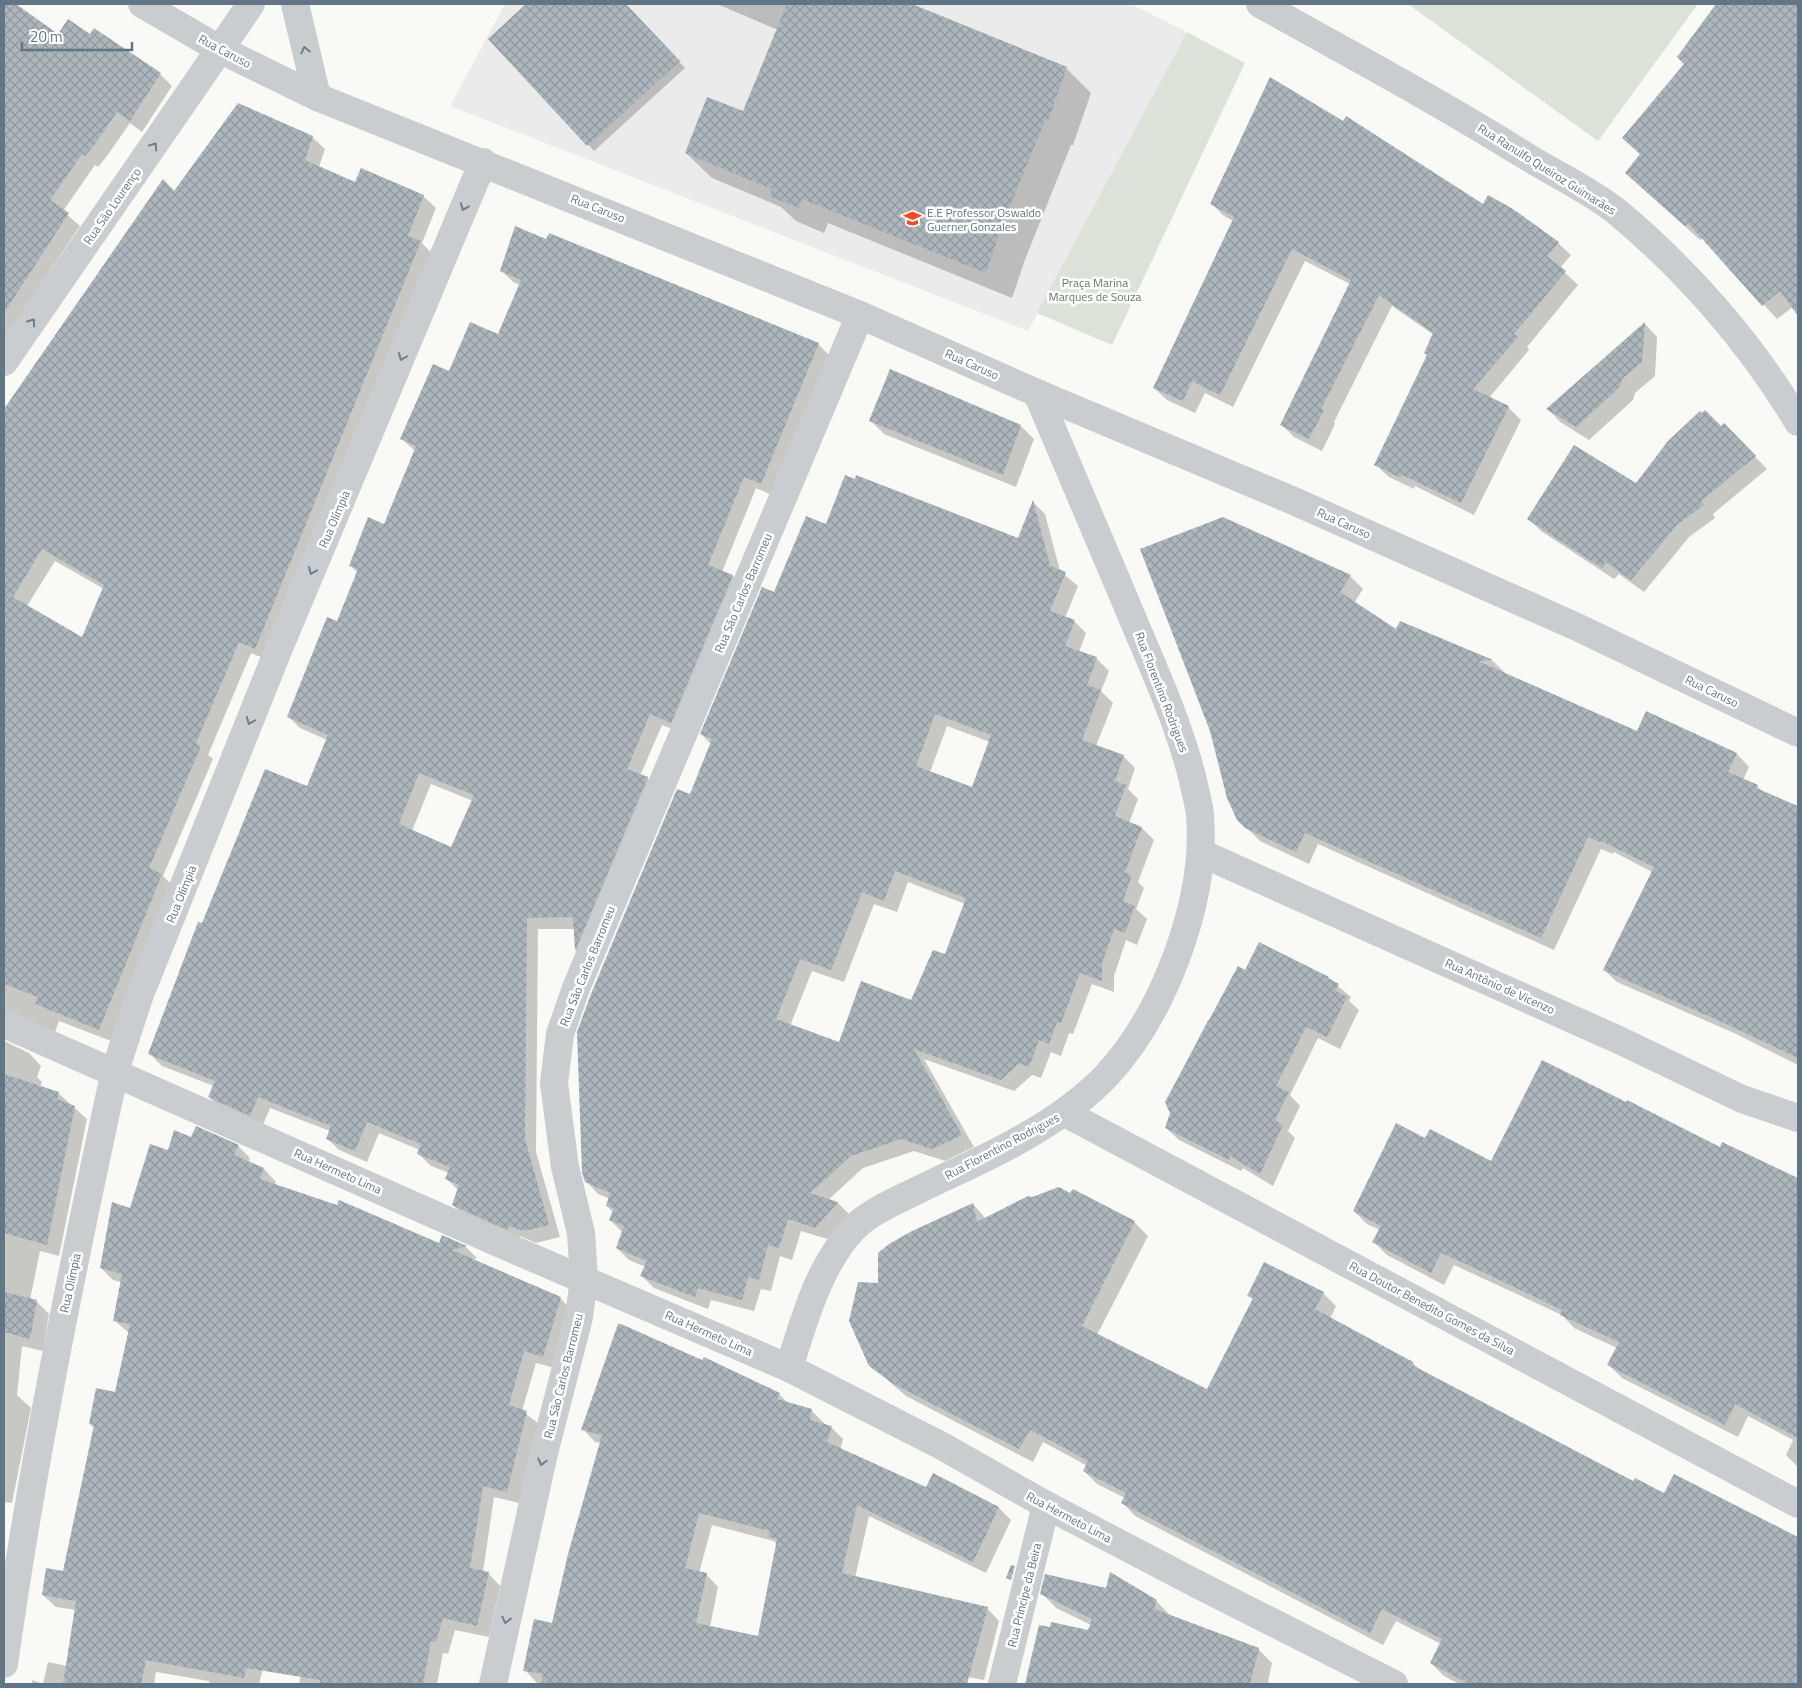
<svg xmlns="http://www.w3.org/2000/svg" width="1802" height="1688" font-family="'Titillium Web',sans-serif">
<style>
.built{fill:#eaebea}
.green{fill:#dbe2d7}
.shadow{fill:#0003;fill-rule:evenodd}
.building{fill:url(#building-cross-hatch);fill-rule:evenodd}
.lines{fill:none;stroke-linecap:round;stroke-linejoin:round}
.minor{stroke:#c9cdd0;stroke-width:28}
.oneway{stroke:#6b7e8c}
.labels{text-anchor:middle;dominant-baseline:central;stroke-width:5;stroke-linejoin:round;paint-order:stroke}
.street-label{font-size:12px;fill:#617584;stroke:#fff}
.poi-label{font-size:12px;fill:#617584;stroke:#fff;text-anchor:start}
.park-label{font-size:12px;fill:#667b61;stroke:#fff}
</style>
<defs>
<pattern id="building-cross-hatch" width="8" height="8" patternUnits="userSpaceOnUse" patternTransform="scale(1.25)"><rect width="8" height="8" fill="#acb6bc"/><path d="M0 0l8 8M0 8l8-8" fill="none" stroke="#8f999e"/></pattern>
</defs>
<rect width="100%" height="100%" fill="#f9f9f6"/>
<!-- built -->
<path class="built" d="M 505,4 L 1131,4 L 1187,32 L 1028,331 L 450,106 Z"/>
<!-- green -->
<g class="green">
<path d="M 1408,4 L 1698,4 L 1598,141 Z"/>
<path d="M 1187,32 L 1245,63 L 1112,345 L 1037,313 Z"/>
</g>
<!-- shadow -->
<g class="shadow">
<path d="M 4,4 L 13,4 L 58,36 L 90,36 L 95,30 L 160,74 L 172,86 L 142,132 L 130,123 L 107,156 L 98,167 L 95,165 L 63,211 L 80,226 L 4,339 Z"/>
<path d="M 528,4 L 625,4 L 685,68 L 594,151 L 490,39 Z"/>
<path d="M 717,4 L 908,4 L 1066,68 L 1091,93 L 1073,145 L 1071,145 L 1026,257 L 1012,298 L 828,223 L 824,233 L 796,221 L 781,207 L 712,178 L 686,153 L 744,113 L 778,30 Z"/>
<path d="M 1718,4 L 1798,4 L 1798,314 L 1793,307 L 1777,319 L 1703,238 L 1700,240 L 1641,187 L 1641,155 L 1623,138 L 1686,64 L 1679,57 Z"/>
<path d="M 312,137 L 325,149 L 319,167 L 356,184 L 423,196 L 436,208 L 422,243 L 433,255 L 268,660 L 251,653 L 208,755 L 213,759 L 163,876 L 174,887 L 111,1041 L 59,1021 L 54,1035 L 4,1028 L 4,412 L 163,181 L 175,192 ZM 55,561 L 104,589 L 83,639 L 27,606 Z"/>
<path d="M 1489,197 L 1531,222 L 1558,243 L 1571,255 L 1560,268 L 1578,285 L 1527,347 L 1529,350 L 1489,398 L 1508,407 L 1521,420 L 1474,515 L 1415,486 L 1414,489 L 1389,477 L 1376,465 L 1428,356 L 1425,353 L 1434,335 L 1392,306 L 1334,422 L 1335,424 L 1322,451 L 1294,437 L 1282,425 L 1350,284 L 1305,261 L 1233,407 L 1205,393 L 1195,413 L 1167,400 L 1154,388 L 1233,221 L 1224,216 L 1212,204 L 1483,205 Z"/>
<path d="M 501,270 L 818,344 L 829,355 L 772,495 L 756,488 L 722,572 L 733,576 L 744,588 L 683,733 L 662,725 L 640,776 L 647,778 L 659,790 L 587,962 L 576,951 L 575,929 L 538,929 L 536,1152 L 560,1237 L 536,1243 L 520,1236 L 519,1240 L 465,1217 L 453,1205 L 458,1190 L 447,1179 L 449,1173 L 431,1166 L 419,1154 L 420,1150 L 379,1133 L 367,1162 L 339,1150 L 327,1138 L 330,1131 L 270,1108 L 262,1127 L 221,1109 L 209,1097 L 214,1086 L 162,1066 L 150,1054 L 203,925 L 307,788 L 327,740 L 300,728 L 288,716 L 338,623 L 358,573 L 350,565 L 385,526 L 415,451 L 402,439 L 450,372 L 499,335 L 520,285 L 513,282 ZM 431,784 L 473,801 L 452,848 L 412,831 Z"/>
<path d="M 1645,324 L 1657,337 L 1655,376 L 1635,393 L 1633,400 L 1589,440 L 1560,422 L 1548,409 Z"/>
<path d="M 871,421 L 1021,426 L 1034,439 L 1016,487 L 884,434 Z"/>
<path d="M 1736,437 L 1767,469 L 1713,514 L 1715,518 L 1689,537 L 1644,592 L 1619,574 L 1614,579 L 1541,531 L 1529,519 L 1636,485 Z"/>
<path d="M 1033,502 L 1045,514 L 1060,571 L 1078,586 L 1065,618 L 1074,621 L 1086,633 L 1079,652 L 1097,659 L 1109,671 L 1101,691 L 1113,703 L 1096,746 L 1123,756 L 1135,768 L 1128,789 L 1138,799 L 1129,823 L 1142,828 L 1154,840 L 1138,882 L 1144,888 L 1136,909 L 1147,919 L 1137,945 L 1126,940 L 1114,976 L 1114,992 L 1092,984 L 1073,1034 L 1069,1033 L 1061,1056 L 1051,1052 L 1041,1078 L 1032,1075 L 1014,1091 L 924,1059 L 974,1147 L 945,1161 L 914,1151 L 863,1168 L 828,1200 L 838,1203 L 850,1215 L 827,1239 L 801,1231 L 792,1260 L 780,1256 L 771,1291 L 761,1289 L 754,1311 L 711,1300 L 708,1309 L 654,1288 L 642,1276 L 646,1267 L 629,1260 L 617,1248 L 622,1232 L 610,1220 L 613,1212 L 607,1206 L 610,1199 L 598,1194 L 586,1181 L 691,796 L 711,744 L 701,734 L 775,593 L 827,525 L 1019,540 ZM 947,726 L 990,742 L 972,789 L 930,772 ZM 908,882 L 965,904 L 946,956 L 912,1001 L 839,1044 L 790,1026 L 812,971 L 844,982 L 874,904 L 897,912 Z"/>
<path d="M 1223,519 L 1350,576 L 1363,589 L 1354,603 L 1397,631 L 1401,623 L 1493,661 L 1506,674 L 1637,732 L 1646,713 L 1737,754 L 1749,767 L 1743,780 L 1757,786 L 1763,792 L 1798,807 L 1798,1065 L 1734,1033 L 1617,982 L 1604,970 L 1652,872 L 1614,852 L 1613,854 L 1601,849 L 1554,950 L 1318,844 L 1309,864 L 1260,841 L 1238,819 Z"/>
<path d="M 1260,944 L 1328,978 L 1351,997 L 1349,1001 L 1359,1010 L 1340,1049 L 1318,1038 L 1290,1095 L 1300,1106 L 1288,1131 L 1295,1138 L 1273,1186 L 1243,1168 L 1241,1171 L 1179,1140 L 1166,1128 L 1171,1113 L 1166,1102 L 1195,1045 L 1208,1020 L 1211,1022 L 1246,972 Z"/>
<path d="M 4,1041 L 29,1053 L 41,1066 L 37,1077 L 42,1082 L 40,1087 L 58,1093 L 87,1119 L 59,1256 L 40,1251 L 30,1300 L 36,1301 L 49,1314 L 43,1351 L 22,1346 L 17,1395 L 31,1408 L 12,1503 L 4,1502 Z"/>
<path d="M 192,1139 L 238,1146 L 250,1158 L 248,1163 L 264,1169 L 276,1182 L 274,1185 L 440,1245 L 443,1237 L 466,1247 L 477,1258 L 472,1260 L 560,1298 L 572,1311 L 555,1368 L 536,1363 L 522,1411 L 539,1424 L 519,1503 L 494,1497 L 483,1572 L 488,1573 L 500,1586 L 489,1637 L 455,1630 L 448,1654 L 443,1653 L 437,1684 L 299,1684 L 323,1532 L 301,1528 L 259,1684 L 209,1684 L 209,1681 L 156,1672 L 154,1684 L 32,1684 L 32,1680 L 43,1684 L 48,1662 L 67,1666 L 76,1610 L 56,1607 L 43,1595 L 64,1572 L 94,1428 L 90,1424 L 116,1393 L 129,1333 L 114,1320 L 121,1282 L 113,1280 L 101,1268 L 130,1209 L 169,1151 Z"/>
<path d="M 1426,1140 L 1492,1162 L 1720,1148 L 1722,1144 L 1798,1179 L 1798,1467 L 1786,1455 L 1793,1440 L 1748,1416 L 1738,1437 L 1622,1378 L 1609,1365 L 1617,1348 L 1574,1328 L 1562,1315 L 1454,1265 L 1444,1285 L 1387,1255 L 1374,1242 L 1380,1230 L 1367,1224 L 1354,1211 Z"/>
<path d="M 1073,1191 L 1134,1222 L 1148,1236 L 1097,1335 L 1207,1390 L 1253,1300 L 1249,1295 L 1323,1293 L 1336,1306 L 1330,1319 L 1413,1363 L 1422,1372 L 1634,1482 L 1798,1559 L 1798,1684 L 1459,1684 L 1444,1676 L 1431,1663 L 1441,1644 L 1396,1621 L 1383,1645 L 1135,1516 L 1122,1502 L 1125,1498 L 1097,1484 L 1084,1471 L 1087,1466 L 1073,1458 L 1043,1442 L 1033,1462 L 906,1396 L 870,1365 L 879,1284 L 973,1204 L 986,1219 L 1070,1195 Z"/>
<path d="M 779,1394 L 789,1404 L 812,1411 L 824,1423 L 824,1425 L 831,1427 L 843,1439 L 840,1450 L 926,1489 L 934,1474 L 999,1508 L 1011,1520 L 986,1573 L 869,1516 L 855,1578 L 987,1608 L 999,1621 L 984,1680 L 854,1655 L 848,1684 L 537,1683 L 525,1670 L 553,1624 L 601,1443 L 595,1442 L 583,1429 ZM 712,1525 L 774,1541 L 777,1544 L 759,1638 L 710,1627 L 718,1587 L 706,1574 L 699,1573 Z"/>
<path d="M 1042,1593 L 1156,1601 L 1170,1615 L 1258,1649 L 1272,1663 L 1268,1682 L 1271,1684 L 1034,1684 L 1028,1679 L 1088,1632 L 1091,1625 L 1056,1608 Z"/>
</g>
<!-- building -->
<g class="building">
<path d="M 4,4 L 16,4 L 58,34 L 68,19 L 90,34 L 94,28 L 161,73 L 130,121 L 117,112 L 95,144 L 85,156 L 82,154 L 50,200 L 69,213 L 4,313 Z"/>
<path d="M 526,4 L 626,4 L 680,61 L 587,146 L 488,39 Z"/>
<path d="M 787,4 L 912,4 L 1067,67 L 1048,121 L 1045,120 L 1000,231 L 986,273 L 802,199 L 799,208 L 769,196 L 772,189 L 685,153 L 707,97 L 743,111 Z"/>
<path d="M 1716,4 L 1798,4 L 1798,316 L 1780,291 L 1762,306 L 1688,223 L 1685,226 L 1625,173 L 1640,154 L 1622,138 L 1684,64 L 1677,57 Z"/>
<path d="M 1270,77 L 1343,121 L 1346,116 L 1483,204 L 1488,195 L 1513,209 L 1559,242 L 1547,256 L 1566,271 L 1514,334 L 1518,337 L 1473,389 L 1509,406 L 1461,503 L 1402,475 L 1401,478 L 1374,465 L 1427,355 L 1424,353 L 1433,333 L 1379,295 L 1321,409 L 1324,410 L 1309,439 L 1280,425 L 1351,280 L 1292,249 L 1220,395 L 1192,381 L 1183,401 L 1153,388 L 1234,217 L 1210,204 Z"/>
<path d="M 238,103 L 313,136 L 305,160 L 355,182 L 361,168 L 424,195 L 408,236 L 421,241 L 255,649 L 239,642 L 196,743 L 201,746 L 149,868 L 162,874 L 99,1030 L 35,1004 L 38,997 L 4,984 L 4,409 L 163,179 L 174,191 ZM 42,549 L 104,585 L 82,637 L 13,597 Z"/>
<path d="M 515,226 L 546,239 L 549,233 L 819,343 L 761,484 L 744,477 L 708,565 L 733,575 L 671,723 L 650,714 L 627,769 L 648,777 L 575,951 L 573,917 L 527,918 L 525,1139 L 549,1225 L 524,1231 L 509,1226 L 507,1230 L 452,1205 L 459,1185 L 445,1179 L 450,1167 L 417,1154 L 421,1144 L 367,1122 L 355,1151 L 326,1139 L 331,1126 L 258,1097 L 250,1116 L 208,1097 L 215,1081 L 148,1054 L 198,922 L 202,923 L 265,769 L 307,786 L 328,735 L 287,717 L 327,617 L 337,621 L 358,569 L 349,566 L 368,517 L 384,524 L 416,446 L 400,439 L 433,364 L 449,371 L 470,322 L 498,334 L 521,280 L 500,271 ZM 419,773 L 474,795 L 451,847 L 399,824 Z"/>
<path d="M 1645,322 L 1642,362 L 1622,379 L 1620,387 L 1576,427 L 1546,409 Z"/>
<path d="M 890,369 L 1021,425 L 1003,475 L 869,421 Z"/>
<path d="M 1705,410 L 1721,426 L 1724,423 L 1756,456 L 1701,501 L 1704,505 L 1677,525 L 1631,580 L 1606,562 L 1602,568 L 1527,519 L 1574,445 L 1636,483 L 1668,441 L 1700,411 L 1702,413 Z"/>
<path d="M 845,475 L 855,479 L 856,475 L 1018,538 L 1033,500 L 1050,566 L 1066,572 L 1050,611 L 1075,620 L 1065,646 L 1097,657 L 1087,685 L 1101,690 L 1082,740 L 1124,755 L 1115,781 L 1126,785 L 1115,816 L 1142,827 L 1125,872 L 1132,875 L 1123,901 L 1135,906 L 1125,933 L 1114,929 L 1102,963 L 1102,981 L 1080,973 L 1061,1023 L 1057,1022 L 1049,1044 L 1039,1040 L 1029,1067 L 1019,1063 L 1001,1080 L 914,1049 L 962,1135 L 932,1149 L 901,1139 L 851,1156 L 810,1193 L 838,1202 L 815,1228 L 788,1219 L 779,1248 L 768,1245 L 759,1280 L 748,1277 L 742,1300 L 698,1288 L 695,1297 L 640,1276 L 647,1261 L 616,1248 L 624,1226 L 609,1220 L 614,1208 L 606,1206 L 610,1193 L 585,1182 L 582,1172 L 577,1032 L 591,994 L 677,789 L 690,794 L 712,739 L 700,734 L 762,587 L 774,592 L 806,516 L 826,524 ZM 935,714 L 991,735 L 972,787 L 916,766 ZM 895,871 L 966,898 L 945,954 L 933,950 L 911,1000 L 861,981 L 839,1042 L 776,1019 L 800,959 L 831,970 L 862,892 L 884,901 Z"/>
<path d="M 1223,517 L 1351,575 L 1340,592 L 1396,629 L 1400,621 L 1493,660 L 1478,661 L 1637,731 L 1646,711 L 1737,753 L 1728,772 L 1758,785 L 1756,788 L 1798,806 L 1798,1058 L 1720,1021 L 1603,970 L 1654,867 L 1601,841 L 1600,842 L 1588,837 L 1541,938 L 1305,833 L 1296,852 L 1245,828 L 1237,820 L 1227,798 L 1210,731 L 1140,549 Z"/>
<path d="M 1259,942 L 1329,977 L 1328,978 L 1339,984 L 1335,990 L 1347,997 L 1327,1037 L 1306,1027 L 1276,1086 L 1289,1092 L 1275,1120 L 1283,1125 L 1260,1174 L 1230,1156 L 1229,1160 L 1165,1128 L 1170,1113 L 1165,1102 L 1238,966 L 1245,970 Z"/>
<path d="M 1542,1060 L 1626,1102 L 1627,1100 L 1720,1147 L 1722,1142 L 1798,1178 L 1798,1438 L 1735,1404 L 1725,1425 L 1607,1365 L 1619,1342 L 1560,1315 L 1562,1310 L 1468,1265 L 1441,1253 L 1431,1273 L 1372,1242 L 1381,1226 L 1353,1211 L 1396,1123 L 1425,1138 L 1430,1129 L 1491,1161 Z"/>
<path d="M 4,1074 L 59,1092 L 57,1099 L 75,1106 L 47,1245 L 4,1233 Z"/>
<path d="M 196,1126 L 239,1145 L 234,1155 L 264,1168 L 260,1179 L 337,1205 L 339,1200 L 439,1243 L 442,1235 L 467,1246 L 452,1250 L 561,1297 L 543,1357 L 524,1351 L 509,1405 L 527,1411 L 507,1492 L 483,1486 L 470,1568 L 489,1572 L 477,1626 L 443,1618 L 436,1642 L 431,1641 L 423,1684 L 319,1684 L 320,1680 L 246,1668 L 244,1678 L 146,1660 L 141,1684 L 63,1684 L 76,1601 L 42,1595 L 46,1568 L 63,1571 L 94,1425 L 89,1424 L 96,1388 L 115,1392 L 130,1324 L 113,1321 L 122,1274 L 100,1268 L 112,1202 L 130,1208 L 150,1144 L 168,1150 L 174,1130 L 191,1137 Z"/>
<path d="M 1059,1187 L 1070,1193 L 1073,1189 L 1135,1221 L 1082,1326 L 1207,1389 L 1253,1298 L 1247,1296 L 1264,1262 L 1324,1292 L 1315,1309 L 1413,1362 L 1412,1365 L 1633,1481 L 1635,1478 L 1664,1493 L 1674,1474 L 1798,1537 L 1798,1684 L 1469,1684 L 1430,1663 L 1442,1639 L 1382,1609 L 1370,1633 L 1121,1503 L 1126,1493 L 1083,1471 L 1088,1461 L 1059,1445 L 1030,1430 L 1019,1449 L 892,1383 L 869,1366 L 849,1321 L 858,1282 L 878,1283 L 878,1253 L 889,1244 L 912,1231 L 973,1203 L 977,1222 L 1028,1196 L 1032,1197 Z"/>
<path d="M 4,1292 L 37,1300 L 30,1339 L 4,1332 Z"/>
<path d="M 618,1324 L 621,1324 L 702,1360 L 704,1357 L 780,1393 L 777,1399 L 812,1409 L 810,1420 L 832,1426 L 827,1442 L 926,1487 L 933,1473 L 999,1507 L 973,1562 L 857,1505 L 842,1573 L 988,1607 L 967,1684 L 541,1684 L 543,1674 L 523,1671 L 534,1619 L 552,1623 L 568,1554 L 602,1435 L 581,1430 ZM 699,1513 L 770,1531 L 768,1537 L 777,1539 L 758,1636 L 696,1623 L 707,1573 L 685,1568 Z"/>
<path d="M 1011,1565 L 1015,1566 L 1011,1580 L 1006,1578 Z"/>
<path d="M 1110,1572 L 1157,1600 L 1154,1609 L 1259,1648 L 1250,1684 L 1025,1684 L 1039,1625 L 1050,1627 L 1051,1622 L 1088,1630 L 1092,1619 L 1040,1594 L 1045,1574 L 1106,1588 Z"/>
</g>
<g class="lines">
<!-- minor -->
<g class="minor">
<path d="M 142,4 L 221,50 L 317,97 L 860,315 L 1037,393 L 1296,502 L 1577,627 L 1798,733"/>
<path d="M 295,4 L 317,97"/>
<path d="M 1260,4 C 1350,54 1441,103 1529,158 C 1557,175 1591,191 1616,211 C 1687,270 1751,343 1798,422"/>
<path d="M 4,362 L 251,4"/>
<path d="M 1201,853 L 1621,1041 L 1742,1099 L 1798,1118"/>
<path d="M 4,1024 L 503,1245 L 789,1368 L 942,1446 L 1046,1505 L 1195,1583 L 1394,1684"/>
<path d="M 1065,1113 L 1798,1504"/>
<path d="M 789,1368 C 804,1320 819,1265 854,1228 C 870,1212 896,1201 916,1191 C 948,1175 981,1161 1012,1144 C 1047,1125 1081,1103 1108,1074 C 1165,1011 1207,900 1200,815 C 1199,803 1195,792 1193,780 C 1180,728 1158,678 1137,629 C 1104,550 1070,471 1037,393"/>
<path d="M 4,1664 C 32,1465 72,1268 115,1071 L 139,997 L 279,648 L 483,162"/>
<path d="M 493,1684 L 544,1453 L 579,1317 L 584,1278 L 581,1233 L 565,1167 L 554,1083 L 560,1034 L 576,988 L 860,315"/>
<path d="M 1002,1684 L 1046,1505"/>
</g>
</g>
<!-- one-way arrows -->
<defs><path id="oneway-chevron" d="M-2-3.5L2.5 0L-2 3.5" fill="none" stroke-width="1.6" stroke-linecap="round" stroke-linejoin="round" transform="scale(1.25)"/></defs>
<g class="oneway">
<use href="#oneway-chevron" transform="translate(305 50) rotate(-103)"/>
<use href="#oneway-chevron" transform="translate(154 146) rotate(-55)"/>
<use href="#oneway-chevron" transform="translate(464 207) rotate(113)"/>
<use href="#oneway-chevron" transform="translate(32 322) rotate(-55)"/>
<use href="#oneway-chevron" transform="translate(402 357) rotate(113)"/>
<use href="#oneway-chevron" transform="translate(312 571) rotate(113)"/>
<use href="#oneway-chevron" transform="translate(250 721) rotate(112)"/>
<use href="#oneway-chevron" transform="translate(542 1462) rotate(103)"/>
<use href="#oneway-chevron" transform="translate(506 1620) rotate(103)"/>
</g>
<!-- icons -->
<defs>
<symbol id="school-bare" viewBox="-9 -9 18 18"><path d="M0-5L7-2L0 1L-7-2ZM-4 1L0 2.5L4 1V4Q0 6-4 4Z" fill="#f24c1d" stroke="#fff" stroke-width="2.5" paint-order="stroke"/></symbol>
</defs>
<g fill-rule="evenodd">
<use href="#school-bare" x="900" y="206" width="25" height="25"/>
</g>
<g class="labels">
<!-- street labels -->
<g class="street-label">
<text transform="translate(225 51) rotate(28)">Rua Caruso</text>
<text transform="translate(1547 169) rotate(32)">Rua Ranulfo Queiroz Guimarães</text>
<text transform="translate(112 206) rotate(-55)">Rua São Lourenço</text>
<text transform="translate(598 208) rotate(22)">Rua Caruso</text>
<text transform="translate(972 364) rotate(24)">Rua Caruso</text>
<text transform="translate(334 519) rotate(-67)">Rua Olímpia</text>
<text transform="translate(1344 523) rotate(24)">Rua Caruso</text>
<text transform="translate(743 593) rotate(-67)">Rua São Carlos Barromeu</text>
<text transform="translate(1712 691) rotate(26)">Rua Caruso</text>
<text transform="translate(1162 692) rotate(69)">Rua Florentino Rodrigues</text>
<text transform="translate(181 894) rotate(-68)">Rua Olímpia</text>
<text transform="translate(587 966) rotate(-68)">Rua São Carlos Barromeu</text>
<text transform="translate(1500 986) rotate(24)">Rua Antônio de Vicenzo</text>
<text transform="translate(1002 1146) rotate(-28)">Rua Florentino Rodrigues</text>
<text transform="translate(338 1171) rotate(24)">Rua Hermeto Lima</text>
<text transform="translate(70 1283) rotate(-78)">Rua Olímpia</text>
<text transform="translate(1432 1308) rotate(28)">Rua Doutor Benedito Gomes da Silva</text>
<text transform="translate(709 1333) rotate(24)">Rua Hermeto Lima</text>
<text transform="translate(563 1376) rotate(-76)">Rua São Carlos Barromeu</text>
<text transform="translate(1069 1517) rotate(28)">Rua Hermeto Lima</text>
<text transform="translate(1024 1595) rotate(-76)">Rua Principe da Beira</text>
</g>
<!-- poi labels -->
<g class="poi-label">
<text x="927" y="212">E.E Professor Oswaldo<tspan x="927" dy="14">Guerner Gonzales</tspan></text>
</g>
<!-- park labels -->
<g class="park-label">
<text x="1095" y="282">Praça Marina<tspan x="1095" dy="14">Marques de Souza</tspan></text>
</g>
</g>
<!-- border -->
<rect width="1802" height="1688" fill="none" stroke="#617584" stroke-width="10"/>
<!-- scale -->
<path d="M22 42v8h110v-8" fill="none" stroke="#617584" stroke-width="2.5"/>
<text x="30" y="42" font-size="15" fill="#617584" stroke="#ffffff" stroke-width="4" paint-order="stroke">20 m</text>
</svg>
